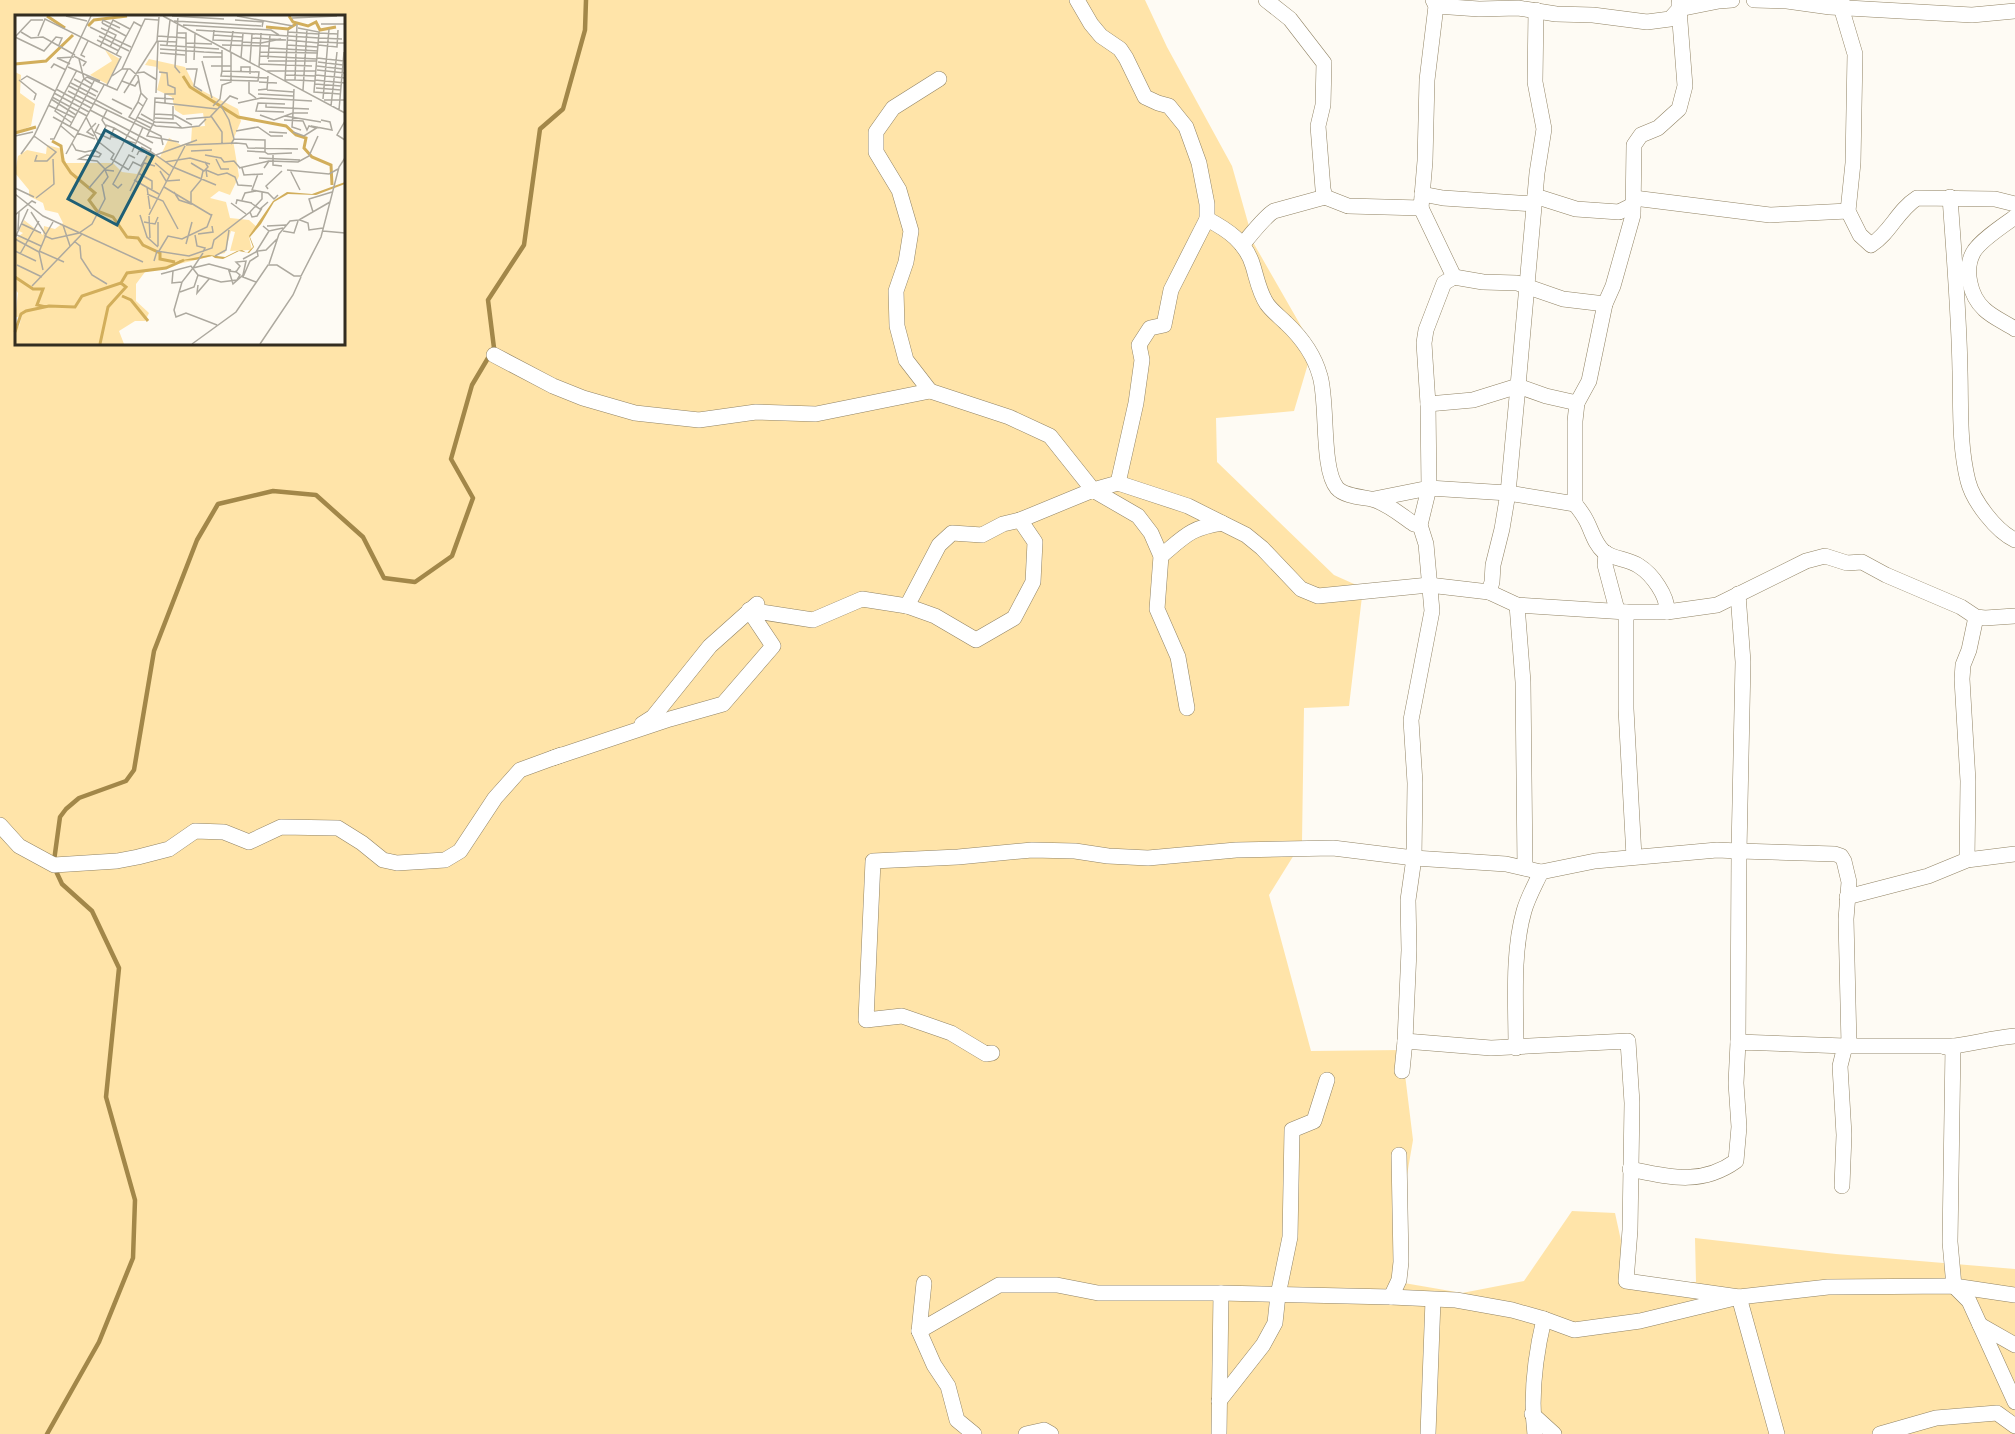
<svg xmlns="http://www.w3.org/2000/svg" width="2015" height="1434" font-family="'Crimson Pro',serif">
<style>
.green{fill:#ffe4a9;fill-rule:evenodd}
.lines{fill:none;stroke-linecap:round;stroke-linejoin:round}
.stream{stroke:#a28749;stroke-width:4.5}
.minor-casing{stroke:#918364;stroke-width:16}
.minor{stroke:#fff;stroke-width:15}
.inset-river{fill:none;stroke:#d2ae5b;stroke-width:3}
.inset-road{fill:none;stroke:#ada99f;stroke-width:1.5}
.view{fill:#1f5f75;fill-opacity:0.15;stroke:#1f5f75;stroke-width:3}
.inset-edge{fill:none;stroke:#332d20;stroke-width:3}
</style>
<rect width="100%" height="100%" fill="#fefbf4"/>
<!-- green -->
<path class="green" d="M 0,0 L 1145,0 L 1167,47 L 1232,166 L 1254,244 L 1313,347 L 1294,411 L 1216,418 L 1217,462 L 1334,575 L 1363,588 L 1349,706 L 1304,708 L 1302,842 L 1269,895 L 1311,1051 L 1402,1050 L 1413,1140 L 1407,1175 L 1404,1283 L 1462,1293 L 1524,1281 L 1572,1211 L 1615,1213 L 1630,1282 L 1696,1282 L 1695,1238 L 1836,1254 L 2015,1269 L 2015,1434 L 0,1434 ZM 16,16 L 344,16 L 344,344 L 16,344 Z"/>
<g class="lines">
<!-- stream -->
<g class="stream">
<path d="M 54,861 L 60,817 L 66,809 L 79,798 L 126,781 L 134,770 L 154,651 L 197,540 L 218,504 L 273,491 L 316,495 L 363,537 L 384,578 L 415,582 L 452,556 L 473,498 L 451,459 L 472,385 L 494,348 L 488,300 L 524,245 L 540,129 L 563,109 L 585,30 L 586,0"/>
<path d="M 47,1434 L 99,1342 L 133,1258 L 135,1200 L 106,1097 L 119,968 L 92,911 L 62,884 L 55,869"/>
</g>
<defs>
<g id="minor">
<path d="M 1266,0 L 1290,19 L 1324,63 L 1323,105 L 1318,126 L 1323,189 L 1325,197 L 1348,206 L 1421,208 L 1425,161 L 1427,80 L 1436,6 L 1433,0"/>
<path d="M 1754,0 L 1787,1 L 1830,7 L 1972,15 L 2015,11"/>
<path d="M 1842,0 L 1841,7 L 1855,54 L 1853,163 L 1848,211 L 1860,235 L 1871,245 C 1891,232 1897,211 1917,198 L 1995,199 L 2015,204"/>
<path d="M 1436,6 L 1479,9 L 1518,8 L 1556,14 L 1593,15 L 1647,22 L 1670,19 L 1679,9 L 1679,3"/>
<path d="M 1422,194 L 1443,198 L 1534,204"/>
<path d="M 1535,196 L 1576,209 L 1619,212 L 1633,205"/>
<path d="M 1950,197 C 1954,255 1959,313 1960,371 C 1961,408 1959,445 1968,481 C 1973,501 1996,531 2015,540"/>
<path d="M 1634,198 L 1770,215 L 1848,211"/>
<path d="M 1421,208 L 1454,277 L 1444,283 L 1426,330 L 1424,343 L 1428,404 L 1473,400 L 1518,386 L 1537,173 L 1544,129 L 1535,82 L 1536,10"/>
<path d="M 2015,217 C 2005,224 1978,242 1973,253 C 1964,270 1970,296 1984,309 C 1992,317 2006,323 2015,329"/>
<path d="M 1207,219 C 1228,230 1246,242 1253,266 C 1257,279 1259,292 1267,304 C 1272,311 1280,317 1286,323 C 1302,338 1314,354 1320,376 C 1328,402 1321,469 1337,488 C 1344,496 1361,497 1371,499 C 1386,502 1402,516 1414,524 L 1420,525"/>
<path d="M 1242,245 C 1249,237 1265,216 1274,211 L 1325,197"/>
<path d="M 1454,277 L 1483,282 L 1517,283 L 1563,299 L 1605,304"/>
<path d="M 494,355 L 553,386 L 583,398 L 635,413 L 699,420 L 756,412 L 816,414 L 930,391 L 1009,417 L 1050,436 L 1093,490 L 1118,483 L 1136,403 L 1142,360 L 1139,345 L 1150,328 L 1164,325 L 1171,290 L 1207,219 L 1207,204 L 1199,163 L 1186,127 L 1169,106 L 1158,103 L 1145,97 L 1126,58 L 1120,49 L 1101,36 L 1091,24 L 1077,0"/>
<path d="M 930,391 L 906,360 L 897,326 L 896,291 L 906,262 L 911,231 L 899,190 L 876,152 L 876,132 L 893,108 L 939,79"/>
<path d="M 1118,483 L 1188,506 L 1246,535 L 1262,548 L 1301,589 L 1318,596 L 1429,585 L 1489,592 L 1517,605 L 1626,612 L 1667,612 L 1717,605 L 1806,561 L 1825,556 L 1847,563 L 1862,562 L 1886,575 L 1961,607 L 1976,617 L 1985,618 L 2015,616"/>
<path d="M 1374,499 L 1429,488 L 1428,404"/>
<path d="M 1575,504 C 1579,509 1583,514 1586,520 C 1592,531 1594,543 1604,552 C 1613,559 1629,559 1639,566 C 1652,574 1668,596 1667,612"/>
<path d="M 1606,553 L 1605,565 L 1617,610"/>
<path d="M 1161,556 C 1185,536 1190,528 1222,523"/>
<path d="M 1489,592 L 1492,582 L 1493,565 L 1502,529 L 1508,493 L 1518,386 L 1546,396 L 1577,403"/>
<path d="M 1738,594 L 1743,662 L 1739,851 L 1835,854 L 1841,856 L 1844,861 L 1849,882 L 1846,919 L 1849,1045"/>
<path d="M 1517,605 L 1523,682 L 1525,868"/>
<path d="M 907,606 L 939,545 L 952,533 L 982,535 L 1003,524 L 1020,520"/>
<path d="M 1626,612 L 1626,709 L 1634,857"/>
<path d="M 642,724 L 653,717 L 710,646 L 757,604"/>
<path d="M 553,758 L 670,719 L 723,704 L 773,646 L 749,610 L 813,620 L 862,599 L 907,606 L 935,616 L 976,640 L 1014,618 L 1033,582 L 1035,542 L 1020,520 L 1093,490 L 1138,516 L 1151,533 L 1161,556 L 1157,609 L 1178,657 L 1187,708"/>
<path d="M 0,825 L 19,846 L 54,865 L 117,861 L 138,857 L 169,849 L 195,831 L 224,832 L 249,842 L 281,827 L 338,828 L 362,843 L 383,860 L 397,863 L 445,860 L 460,851 L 495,798 L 520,770 L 561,755"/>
<path d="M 1967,860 L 1968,781 L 1962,679 L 1963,665 L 1969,650 L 1976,617"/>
<path d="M 1847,897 L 1928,876 L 1967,860 L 2015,854"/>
<path d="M 1405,1041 L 1409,950 L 1408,900 L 1414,858 L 1415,783 L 1411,720 L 1432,611 L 1426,544 L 1420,525 L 1429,488 L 1508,493 L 1575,504 L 1575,421 L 1577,403 L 1589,381 L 1605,304 L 1613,286 L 1633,215 L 1634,145 L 1641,135 L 1658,128 L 1679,109 L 1685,86 L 1679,9 L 1719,1 L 1732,0"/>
<path d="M 1845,1046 L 1953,1046 L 1950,1242 L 1954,1286 L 1969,1301 L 2015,1402"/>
<path d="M 1945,1047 C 1969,1045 1991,1038 2015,1036"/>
<path d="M 1516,1048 C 1516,1004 1512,953 1524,911 C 1528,897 1535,885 1541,872"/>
<path d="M 992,1053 L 986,1054 L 951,1033 L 902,1016 L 866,1020 L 873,861 L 958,857 L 1032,850 L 1075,851 L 1108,856 L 1148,858 L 1236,850 L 1333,848 L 1414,858 L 1506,864 L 1541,872 L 1595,861 L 1717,850 L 1739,851 L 1738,1042"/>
<path d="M 1402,1071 L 1405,1041 L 1491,1048 L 1628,1041 L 1632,1103 L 1630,1230 L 1626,1281 L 1739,1297 L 1828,1287 L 1954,1286 L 2015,1295"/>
<path d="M 1630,1169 C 1669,1177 1701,1186 1736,1161 L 1739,1127 L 1736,1083 L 1738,1042 L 1845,1046 L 1840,1066 L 1844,1135 L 1842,1186"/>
<path d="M 924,1283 L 919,1331 L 934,1365 L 948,1386 L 957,1420 L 974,1434"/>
<path d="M 1391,1297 L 1399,1280 L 1401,1262 L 1399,1155"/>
<path d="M 1980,1325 L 2015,1345"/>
<path d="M 919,1331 L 999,1285 L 1057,1285 L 1098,1293 L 1221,1293 L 1391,1297 L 1456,1300 L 1512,1310 L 1544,1319 L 1574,1330 L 1640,1321 L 1739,1297 L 1777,1434"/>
<path d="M 1219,1401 L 1263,1345 L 1275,1323 L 1278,1295 L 1290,1237 L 1292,1130 L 1314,1121 L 1327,1080"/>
<path d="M 1532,1414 L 1554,1434"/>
<path d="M 1026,1434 L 1044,1430 L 1051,1434"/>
<path d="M 1219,1434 L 1221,1293"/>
<path d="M 1428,1434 L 1433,1300"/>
<path d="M 1535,1434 C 1530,1395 1535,1357 1544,1319"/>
<path d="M 1880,1434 L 1936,1418 L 1997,1413 L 2015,1426"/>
</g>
</defs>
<!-- minor casing -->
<use href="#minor" class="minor-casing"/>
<!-- minor -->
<use href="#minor" class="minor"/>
</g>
<!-- overview -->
<g transform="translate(15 15)">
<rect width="330" height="330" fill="#fefbf4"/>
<path d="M 90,35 L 105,44 L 92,69 L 75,60 L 97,46 ZM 134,44 L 170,52 L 180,72 L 223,94 L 226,106 L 218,125 L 224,161 L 215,180 L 204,176 L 195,183 L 211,187 L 215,203 L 234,205 L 242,212 L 234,222 L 237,235 L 215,236 L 220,217 L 216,216 L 210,238 L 130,257 L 121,269 L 121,286 L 134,298 L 130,306 L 120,306 L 104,316 L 109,329 L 0,329 L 0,307 L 4,312 L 7,300 L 0,303 L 3,278 L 0,274 L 0,224 L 8,218 L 4,216 L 9,205 L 28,220 L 29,211 L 40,214 L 48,208 L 43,198 L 30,195 L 28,188 L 14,181 L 14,175 L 0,158 L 3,141 L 12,135 L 31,139 L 32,130 L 47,134 L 51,148 L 98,148 L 107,157 L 122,159 L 133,137 L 145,142 L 154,123 L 166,130 L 176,127 L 177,112 L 190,111 L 188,98 L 168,100 L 160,95 L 157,82 L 142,75 L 146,59 L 142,52 L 130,50 ZM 0,57 L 6,60 L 5,78 L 20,89 L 16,111 L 0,118 Z" fill="#ffe4a9"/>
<path d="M 330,167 L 330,169 L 301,180 L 273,179 L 259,187 L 246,209 L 235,222 L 239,232 L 234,238 L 224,236 L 208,244 L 200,243 L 197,241 L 180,245 L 162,246 L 194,240 L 210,242 L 222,236 L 227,235 L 232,238 L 238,232 L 234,221 L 258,186 L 272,177 L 297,179 Z" fill="#d2ae5b"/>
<path class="inset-river" d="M 32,1 L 50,13M 274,1 L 278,7 L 293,11 L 301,7 L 305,15 L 321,12M 73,11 L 79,5 L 112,1M 251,12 L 273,14 L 281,9M 0,49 L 31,46 L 58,20M 168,61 L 175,72 L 223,102 L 271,111 L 281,120 L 291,123 L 289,133 L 297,142 L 316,150 L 317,170M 0,118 L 21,112M 37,126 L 46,131 L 48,146 L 56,158 L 80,178 L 74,185 L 82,196 L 98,202 L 112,222 L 123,223 L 128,230 L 145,238 L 145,244 L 160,247M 0,262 L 18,274 L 28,274 L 22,290 L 31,292M 107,281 L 116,285 L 133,306M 0,317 L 6,299 L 11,296 L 34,291 L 60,292 L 67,281 L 106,268 L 112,258 L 151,253 L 169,245M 85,329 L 93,292 L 111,272 L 106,268"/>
<path class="inset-road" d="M 51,1 L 72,6M 148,1 L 330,98M 157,1 L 209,4M 163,1 L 160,52 L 165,58M 222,1 L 278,11M 277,3 L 322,1M 220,5 L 248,7 L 247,12M 159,6 L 246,11M 87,8 L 111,21M 87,8 L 88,5 L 105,13M 306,9 L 330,9M 168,10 L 256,15 L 264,20M 75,12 L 99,24 L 101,20 L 86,13M 283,13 L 304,17 L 299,77 L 325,79M 181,15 L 304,23M 199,15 L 198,25 L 227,26M 273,15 L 270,65 L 280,65 L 282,9M 6,17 L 16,23 L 28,22 L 60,40M 273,17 L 304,19M 162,18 L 171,18 L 171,48M 304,18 L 323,19M 199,20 L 227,22M 23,21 L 30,4 L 106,42 L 92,70M 84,21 L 114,36M 143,21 L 171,23M 0,22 L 29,36 L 41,22 L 47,23 L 44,30M 0,22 L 16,5 L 28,5M 237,23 L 271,25M 304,23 L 327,24M 82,25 L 104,36M 273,25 L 304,28M 142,26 L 162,27M 227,27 L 246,28M 304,27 L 329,28M 171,28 L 197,29M 246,28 L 266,24M 145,30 L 204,34M 152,30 L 155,5M 207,30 L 254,31M 272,30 L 303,32M 303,30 L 322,32 L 323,15M 85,32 L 98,5 L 115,14M 95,32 L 99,24 L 116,32M 254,33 L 303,36M 145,34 L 189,37M 189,37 L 207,38M 215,37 L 218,16M 245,37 L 303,38M 145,38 L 170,40M 101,40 L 119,7 L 126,11M 59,41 L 71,47 L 68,51M 245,41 L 302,44M 70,42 L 66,40 L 73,26M 188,42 L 207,42M 226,43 L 228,18M 302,43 L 329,46M 64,44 L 69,64 L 77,69M 253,44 L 255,20M 179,45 L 180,19M 187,46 L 197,83M 253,46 L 302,46M 235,47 L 237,19M 303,47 L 328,50M 55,49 L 42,43 L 59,42M 244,49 L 297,51M 196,51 L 216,51M 302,51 L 328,54M 53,52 L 85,66M 244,52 L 246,18M 36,53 L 39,49 L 51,55M 107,54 L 115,54 L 123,61 L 126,78 L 123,87 L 128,91M 171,54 L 182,54 L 179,71 L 187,76M 302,55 L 330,58M 207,56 L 206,61 L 253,63M 226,56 L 226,52 L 235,52 L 235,59M 252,56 L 301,56M 144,57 L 152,58 L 153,70 L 160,73 L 160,79 L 150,79 L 150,88M 121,58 L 129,57 L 142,65M 271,60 L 301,61M 301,60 L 330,63M 97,61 L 107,54 L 130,4 L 143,5M 59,64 L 83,77M 4,65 L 21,79 L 19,85M 6,65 L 12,61 L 40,76M 205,65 L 243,66 L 244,57 L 207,56 L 207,35M 234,65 L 234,78 L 241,83M 280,65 L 300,66M 300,65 L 330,68M 107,66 L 120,71 L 124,65M 244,67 L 262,68M 56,68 L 81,81M 300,69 L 326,71M 54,71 L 107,99M 301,73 L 326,75M 41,74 L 76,93M 243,75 L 252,74 L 253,61M 252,75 L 279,77M 288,75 L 292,14M 53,76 L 78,89M 39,78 L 74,97M 109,78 L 142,26 L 144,2M 141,78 L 143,27M 243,79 L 279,81M 37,82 L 72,101M 36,84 L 61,100M 97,84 L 117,94M 308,84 L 314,14M 309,85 L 330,85M 123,87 L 114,102 L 136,113M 140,87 L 202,94M 78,88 L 92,95 L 87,105 L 91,111 L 84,127 L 99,139 L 96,144 L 114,155M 223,88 L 246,83 L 297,86M 251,89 L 251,92 L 294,94M 33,90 L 60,103M 198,91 L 205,84 L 207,70 L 216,67 L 216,38M 206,91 L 214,105 L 219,124M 316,91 L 322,37M 75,95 L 138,128M 92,95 L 146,121 L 148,130M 324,95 L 329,37M 269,97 L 241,96 L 243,88 L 270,89M 126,99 L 140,107 L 161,108 L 167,113M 140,99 L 158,100M 159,100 L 177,110M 245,100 L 259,105 L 278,98 L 279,74M 196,101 L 207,117 L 207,129M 270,101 L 306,107M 38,102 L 63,116M 122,102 L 141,111 L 167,113 L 184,111 L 191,104M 140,103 L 158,104 L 158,91M 171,104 L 195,102 L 215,81 L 223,84M 139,105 L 140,83 L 159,84M 269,105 L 288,106 L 292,115 L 294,111 L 301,113M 330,106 L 322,120 L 330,125M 139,107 L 132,121 L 164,127M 57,108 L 40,96 L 62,55M 84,109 L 80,117 L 95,124 L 99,113 L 91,110M 46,111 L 60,123M 55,111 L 79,66M 296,111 L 317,115 L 315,107 L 306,105M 99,113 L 136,134 L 135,137 L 126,132M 286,115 L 277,112 L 278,98 L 293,98M 221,116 L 243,112 L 256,121 L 268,121M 254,117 L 272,118M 278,117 L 289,121 L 303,112M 62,118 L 80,124M 0,121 L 18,117M 19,121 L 41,137 L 32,146 L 20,146 L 22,140M 79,121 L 72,117 L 81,108M 95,121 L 120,128M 35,124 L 39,124 L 68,65 L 72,62 L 102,75 L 113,54M 57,128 L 61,135 L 70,137 L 79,135 L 84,128 L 71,102M 216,129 L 219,124 L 250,125 L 250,137 L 253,139 L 277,138M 171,130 L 221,128 L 231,129 L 233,133 L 283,134M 135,136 L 158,152 L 201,170M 176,136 L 197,135M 232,136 L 250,137M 117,137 L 128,112M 6,139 L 19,121 L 76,1M 51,139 L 89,70M 122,140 L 124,136 L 141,140 L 182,125M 190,140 L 206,143 L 209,147 L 219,146 L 225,153M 258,140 L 258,150 L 267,151M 244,143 L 285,145M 201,144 L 206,154 L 214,154M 150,147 L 175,143 L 195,149M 140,148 L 155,161M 176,148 L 189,156 L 193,152 L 190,147M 224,153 L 254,146M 227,153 L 229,160 L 248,159M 249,153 L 254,146 L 283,147 L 294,141 L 303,121M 90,154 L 97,149 L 132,84 L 126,78M 114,154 L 118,147 L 126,151 L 132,141M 272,155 L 314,159 L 323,154M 275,155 L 285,175M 145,156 L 151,166 L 165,165M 123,158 L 137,166 L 137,174M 243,159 L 237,175 L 253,178 L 259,184 L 263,180M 192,162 L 191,155 L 203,160 L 212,158 L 220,162 L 223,170 L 237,171M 119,165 L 144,179M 88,169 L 93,162 L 90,155 L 99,156M 107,169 L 103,173 L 98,169 L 114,140 L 120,143M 132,172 L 135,194M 149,172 L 196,200M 0,173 L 19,182M 74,173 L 90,154 L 82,146 L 64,144 L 72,140 L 84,142 L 86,139 L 79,135M 253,174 L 251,171 L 267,156M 115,176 L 129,148 L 140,151M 159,177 L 164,185 L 176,189 L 176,177 L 186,165 L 188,156M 0,179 L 28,201 L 128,247M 132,179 L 148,186 L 163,214M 21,183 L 39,169 L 38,144M 227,185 L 230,178 L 241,176M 216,188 L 231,199M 236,188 L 245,194 L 253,187M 221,189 L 222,185 L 237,188M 16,197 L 31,220 L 24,237 L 28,255M 235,197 L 237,202 L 242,201 L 247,193M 298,197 L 294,184 L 317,177M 0,200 L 17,186 L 21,188M 125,200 L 132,222 L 143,232M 134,200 L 170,131M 134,201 L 135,223M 285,205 L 293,208 L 294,215 L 308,213M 38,207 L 30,221 L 37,224 L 64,218 L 77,209 L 90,184 L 87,169M 129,207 L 140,209 L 143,202M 7,209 L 26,218M 48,210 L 55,231M 248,211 L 254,216 L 268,213M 252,211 L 271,210M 3,215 L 4,197M 268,216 L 279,218 L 283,206M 308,216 L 330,218M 183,219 L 198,217 L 197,211M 2,220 L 26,231M 180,220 L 182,231 L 190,233 L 188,237M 0,223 L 13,194M 0,224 L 24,237M 59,226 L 65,231 L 66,243 L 77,260 L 92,269M 171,229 L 177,207M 143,231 L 143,207M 0,236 L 21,246M 24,236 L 49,247M 144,236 L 153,221 L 167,224 L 192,212 L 197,199M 243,236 L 251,235 L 262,224M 5,239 L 24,206M 200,241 L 211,235 L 214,215M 228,244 L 241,237 L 254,216M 139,246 L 142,236 L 174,241 L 197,233 L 199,225 L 235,197 L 247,184 L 247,177M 231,246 L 228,260 L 218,269 L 214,256 L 221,257 L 225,251 L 221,247 ZM 254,249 L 264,219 L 275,206 L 284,205 L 315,187M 2,250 L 27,262M 178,253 L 188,238M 158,256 L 157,268 L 167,267M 146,259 L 176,251 L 183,260 L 206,267 L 222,265 L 225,260 L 220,256M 241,267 L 228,262 L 235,246 L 243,241 L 242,235M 183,270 L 182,278 L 194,264M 17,271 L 67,219M 165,277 L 179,272 L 183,260M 202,310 L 171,298 L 161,302 L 159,295 L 167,267 L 178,253 L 194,249 L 216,255M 177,329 L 221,297 L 253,250 L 262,250 L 279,261 L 286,261 L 306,222 L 324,152 L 330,143M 245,329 L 278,280 L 286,262"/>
<path class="view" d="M 90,115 L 138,141 L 102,210 L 53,184 Z"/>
<rect width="330" height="330" class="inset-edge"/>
</g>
</svg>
